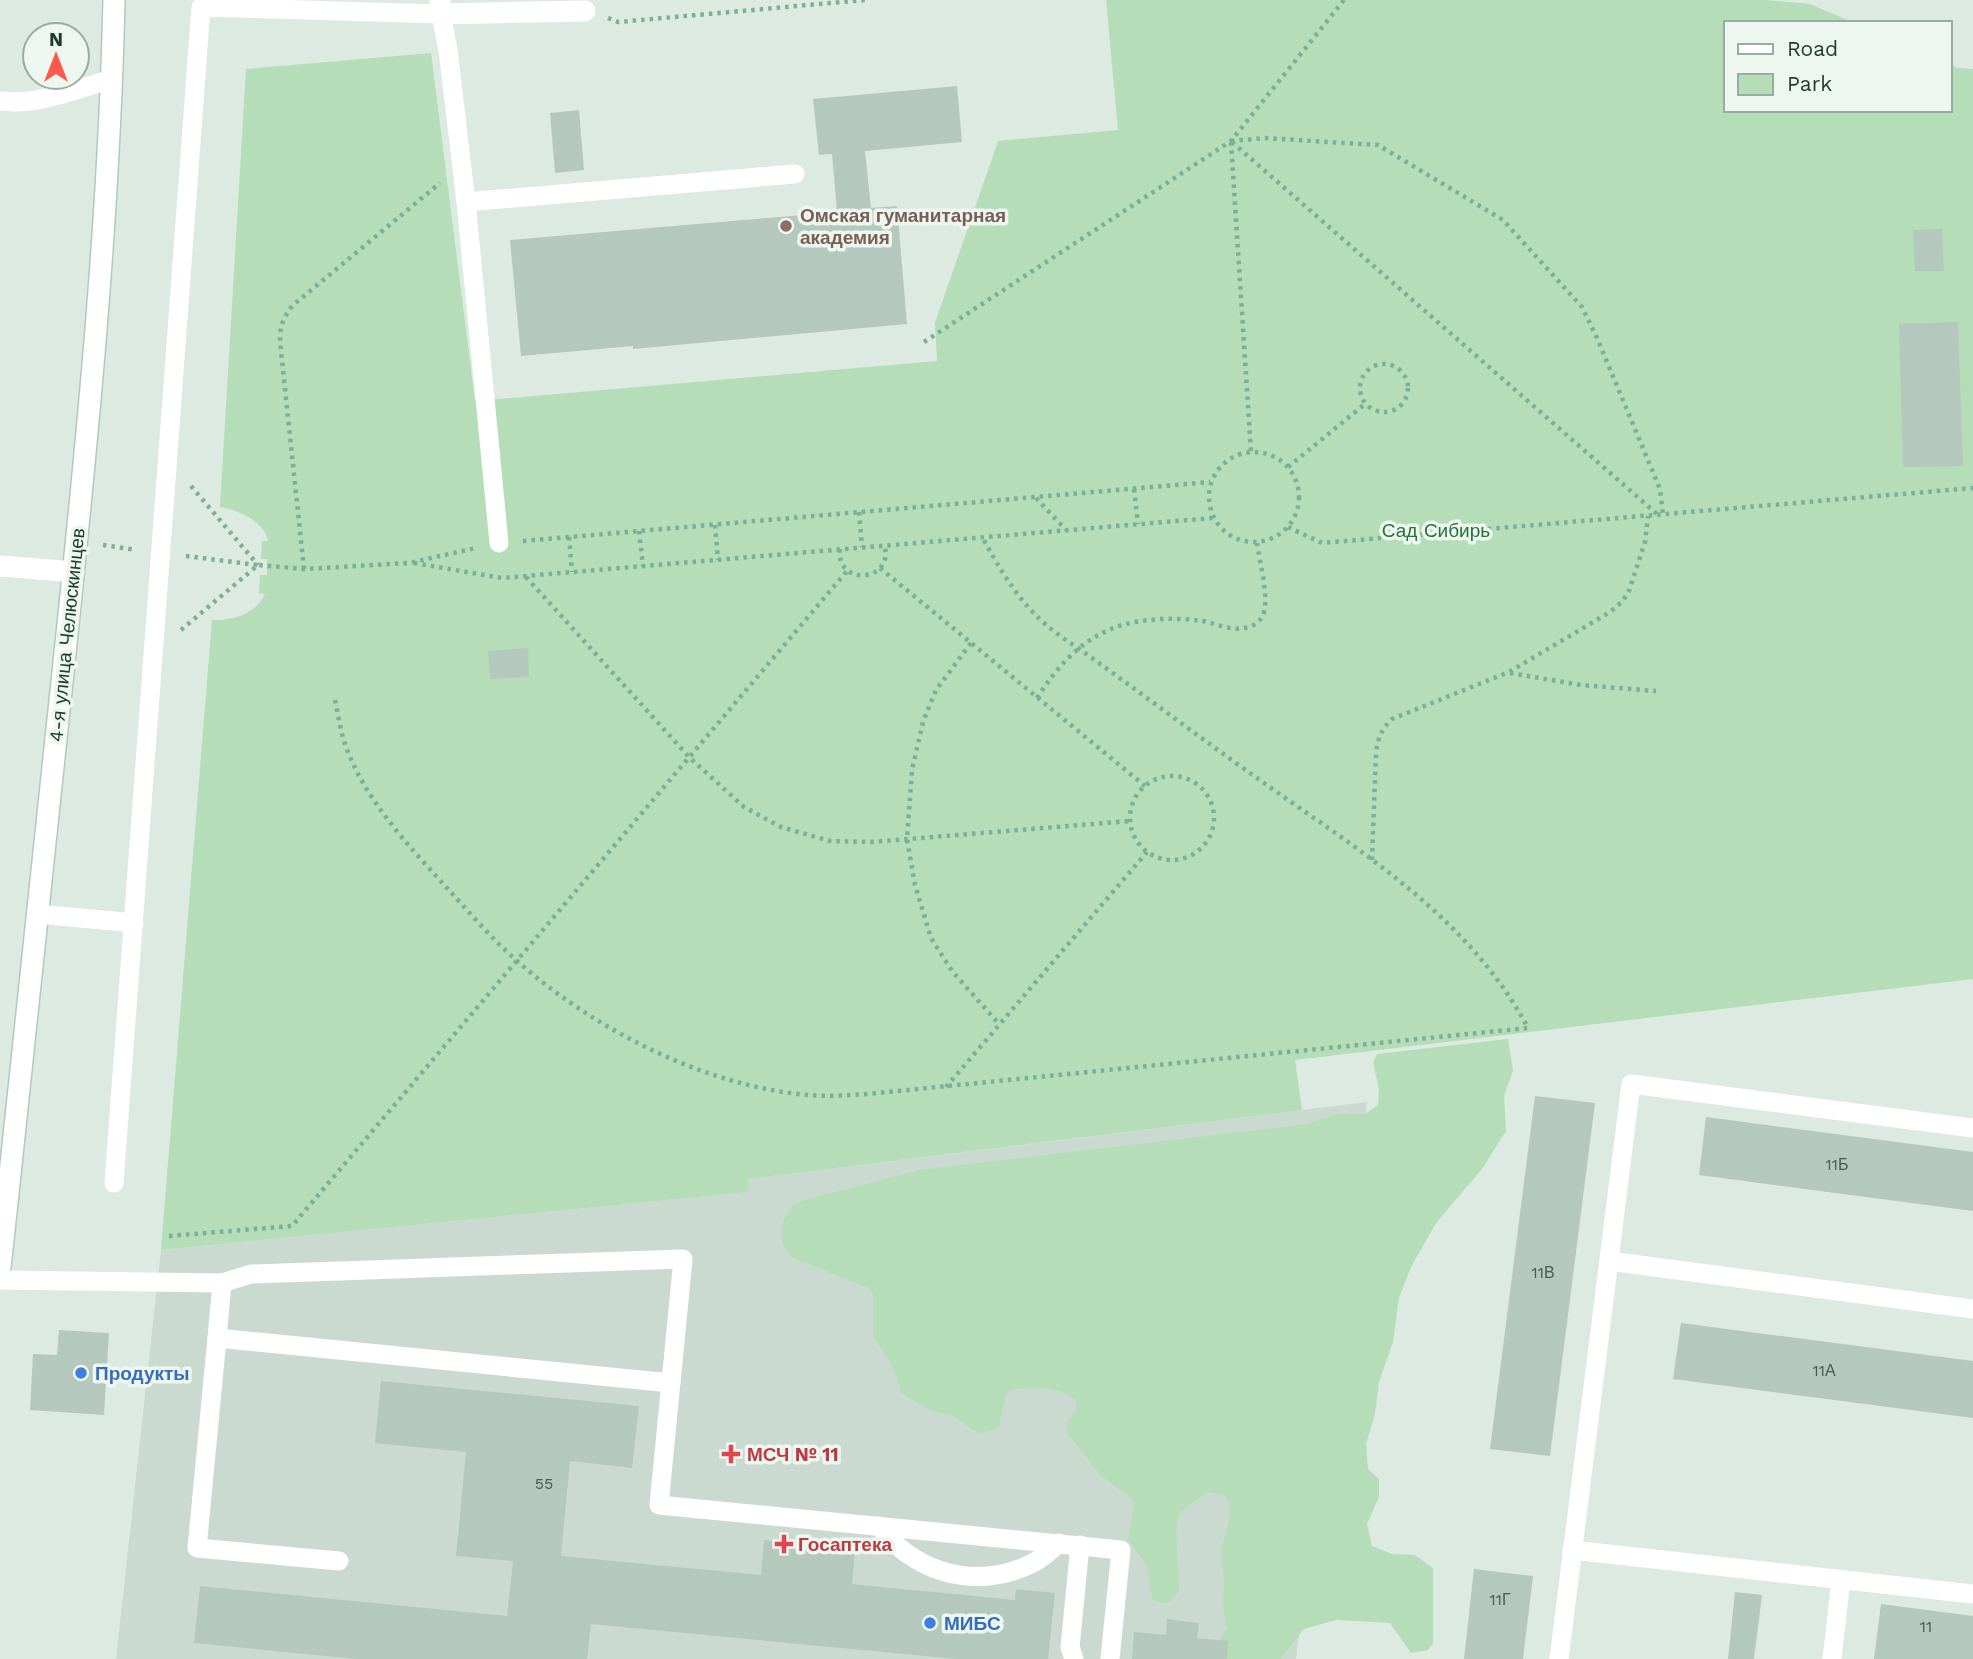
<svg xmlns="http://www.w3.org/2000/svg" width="1973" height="1659" font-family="'Work Sans',sans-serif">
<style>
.built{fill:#cbdad1}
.green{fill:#b4ddb8}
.building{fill:#b5c8bd}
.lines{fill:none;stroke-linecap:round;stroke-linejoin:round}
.secondary-casing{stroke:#b0cabc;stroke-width:24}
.path{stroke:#7bb097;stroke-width:4.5;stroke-dasharray:3.5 5;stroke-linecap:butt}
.lane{stroke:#fff;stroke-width:19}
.street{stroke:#fff;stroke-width:21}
.secondary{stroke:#fff;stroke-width:21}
.education-dot{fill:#8d6e63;stroke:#edf7f0;stroke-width:2.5}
.shop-dot{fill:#3f7fe0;stroke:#edf7f0;stroke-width:2.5}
.health-dot{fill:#e0444e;stroke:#edf7f0;stroke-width:2.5}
.labels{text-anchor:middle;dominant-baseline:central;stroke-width:7;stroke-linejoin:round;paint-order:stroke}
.number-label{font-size:16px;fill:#445e52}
.education-label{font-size:19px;font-weight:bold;fill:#785e54;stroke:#edf7f0;text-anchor:start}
.park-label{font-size:19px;fill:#267337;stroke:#edf7f0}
.street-label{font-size:19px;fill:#1e3a2e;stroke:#edf7f0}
.shop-label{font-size:19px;font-weight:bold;fill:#366cbe;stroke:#edf7f0;text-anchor:start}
.health-label{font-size:19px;font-weight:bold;fill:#be3a42;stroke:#edf7f0;text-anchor:start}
</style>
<rect width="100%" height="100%" fill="#ddeae2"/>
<!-- built -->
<path class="built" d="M 1367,1102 L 1296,1659 L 116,1659 L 161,1250 L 748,1192 L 748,1179 Z"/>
<!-- green -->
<g class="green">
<path d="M 1106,0 L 1766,0 L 1810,4 L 1854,23 L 1726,23 L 1726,110 L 1950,110 L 1950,65 L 1958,68 L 1973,69 L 1973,979 L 1295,1060 L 1302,1110 L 748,1179 L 748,1192 L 161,1250 L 212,620 C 233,620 255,615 265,594 L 259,593 L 260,575 L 267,575 L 267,559 L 261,559 L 262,541 L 268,541 C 264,521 238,510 220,507 L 246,69 L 431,53 L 475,401 L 937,361 L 935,323 L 998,141 L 1118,130 Z"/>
<path d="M 1508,1039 L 1513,1071 L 1504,1096 L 1506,1131 L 1482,1169 L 1436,1223 L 1411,1267 L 1399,1298 L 1393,1342 L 1379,1382 L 1375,1414 L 1366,1444 L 1368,1469 L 1379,1479 L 1379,1497 L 1367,1524 L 1372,1546 L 1392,1554 L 1415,1555 L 1433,1568 L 1433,1643 L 1428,1650 L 1411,1653 L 1390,1623 L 1336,1620 L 1304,1629 L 1280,1659 L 1209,1659 L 1227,1628 C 1222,1607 1224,1600 1224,1580 C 1224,1571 1221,1561 1221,1552 C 1224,1531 1238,1515 1224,1495 L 1207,1492 L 1180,1512 L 1176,1527 L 1179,1591 L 1169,1603 L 1160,1603 L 1152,1599 L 1147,1565 L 1128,1539 L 1134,1506 L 1131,1498 L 1101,1476 L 1068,1434 L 1066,1424 L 1077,1407 L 1075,1399 C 1057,1386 1031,1387 1010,1390 L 1005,1397 L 999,1427 L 979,1434 L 952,1415 L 933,1411 L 902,1394 L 890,1361 L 873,1337 L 873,1294 L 868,1288 L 791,1257 L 782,1242 L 782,1223 L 794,1203 L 919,1170 L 1308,1124 L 1335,1114 L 1365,1114 L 1378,1105 L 1379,1089 L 1373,1063 L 1377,1054 Z"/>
</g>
<!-- building -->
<g class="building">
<path d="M 957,86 L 962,142 L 865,151 L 871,208 L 897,206 L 907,324 L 633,349 L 633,346 L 521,356 L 510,240 L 837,212 L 832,154 L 819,155 L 813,99 Z"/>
<path d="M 579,110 L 584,170 L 555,173 L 550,113 Z"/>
<path d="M 1942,229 L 1944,271 L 1915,271 L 1913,230 Z"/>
<path d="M 1958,322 L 1963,466 L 1903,467 L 1899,324 Z"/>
<path d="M 528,648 L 529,677 L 490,679 L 488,651 Z"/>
<path d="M 1535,1096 L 1595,1103 L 1550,1456 L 1490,1449 Z"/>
<path d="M 1706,1117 L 1973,1152 L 1973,1211 L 1699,1175 Z"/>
<path d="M 1681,1323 L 1973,1361 L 1973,1418 L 1673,1379 Z"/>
<path d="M 59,1330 L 109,1333 L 104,1415 L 30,1410 L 33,1354 L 57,1355 Z"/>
<path d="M 381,1381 L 639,1406 L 632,1468 L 570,1461 L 561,1556 L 761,1575 L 764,1540 L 855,1549 L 852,1584 L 1015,1600 L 1016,1589 L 1055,1593 L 1048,1659 L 956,1659 L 591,1624 L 587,1659 L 357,1659 L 194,1643 L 200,1586 L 507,1616 L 513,1561 L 456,1556 L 466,1452 L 375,1443 Z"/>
<path d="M 1474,1569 L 1533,1576 L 1523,1659 L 1464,1659 Z"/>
<path d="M 1735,1592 L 1762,1595 L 1754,1659 L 1728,1659 Z"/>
<path d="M 1881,1604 L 1973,1616 L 1973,1659 L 1874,1659 Z"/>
<path d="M 1167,1619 L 1199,1623 L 1197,1638 L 1228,1641 L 1227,1659 L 1132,1659 L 1134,1632 L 1166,1635 Z"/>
</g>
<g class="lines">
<defs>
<path id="secondary" d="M 0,1267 C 22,1066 43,865 64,663 C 87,443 109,222 114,0"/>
</defs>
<!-- secondary casing -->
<use href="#secondary" class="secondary-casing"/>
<!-- path -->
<g class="path">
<path d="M 608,18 L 618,22 L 865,0"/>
<path d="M 1231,141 L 1264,138 L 1378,145 L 1503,220 L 1582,307 L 1597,338 L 1660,489 L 1663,515"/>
<path d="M 1231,142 L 1251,452"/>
<path d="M 1232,142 L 1657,514"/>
<path d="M 924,342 L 1231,141 L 1344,0"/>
<circle cx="1384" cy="388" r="24"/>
<circle cx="1254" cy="497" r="45"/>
<path d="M 1288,467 L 1365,404"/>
<path d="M 191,486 L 258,565"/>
<path d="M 1134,489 L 1138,524"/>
<path d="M 1036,498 L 1066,530"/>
<path d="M 859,512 L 862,547"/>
<path d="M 715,525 L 718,560"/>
<path d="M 1288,527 L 1322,543 L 1973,488"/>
<path d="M 639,531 L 643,566"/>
<path d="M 569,537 L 572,572"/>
<path d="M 523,541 L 1210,482"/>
<path d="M 103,545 L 136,550"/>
<path d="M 840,549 C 836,588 896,581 884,545"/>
<path d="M 186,556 L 257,565"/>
<path d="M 414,563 L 502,578 L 1212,518"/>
<path d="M 880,568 L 1145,786"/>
<path d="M 304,569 L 281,351 C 279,330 280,323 292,306 L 440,183"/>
<path d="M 526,577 L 689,757 L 744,807 L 781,827 L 830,841 L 871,842 L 1130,821"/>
<path d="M 181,630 L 258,565 L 304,569 L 409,563 L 476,548"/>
<path d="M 971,643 L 936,690 L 923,722 L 912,770 L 907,839 L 915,885 L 931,938 L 952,971 L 999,1024"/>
<path d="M 1510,673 L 1581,685 L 1656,691"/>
<path d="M 1037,698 C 1056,669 1077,643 1111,629 C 1137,618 1174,617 1202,621 C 1216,623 1229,631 1244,628 C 1251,627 1258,624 1262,617 C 1271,602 1259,560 1257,543"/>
<path d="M 335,700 C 338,714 340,728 344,741 C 362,797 408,845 447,888 C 469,912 491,938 516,960 C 593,1029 706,1087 809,1095 C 828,1097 848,1095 868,1094 L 1528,1028 C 1468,915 1355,848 1254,776 C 1195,734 1137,690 1078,648 C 1027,616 1011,588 982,537"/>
<circle cx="1172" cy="818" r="42"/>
<path d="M 1372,860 L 1376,753 C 1378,738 1381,730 1392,719 L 1509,672 L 1610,612 L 1622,602 L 1629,591 L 1645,542 L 1648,516"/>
<path d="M 946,1087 L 1147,852"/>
<path d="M 169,1236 L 292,1226 L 847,571"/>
</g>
<!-- lane -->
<g class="lane">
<path d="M 0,101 C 37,106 77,89 112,79"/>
<path d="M 499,543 L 466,202 L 795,174"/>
<path d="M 38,914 L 134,923"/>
<path d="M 114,1183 L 201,7 L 441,14 L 448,50 L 466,202"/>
<path d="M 1609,1261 L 1973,1309"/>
<path d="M 0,1280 L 222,1283 L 251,1274 L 683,1259 L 659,1505 L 1121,1550 L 1110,1659"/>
<path d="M 222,1283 L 217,1338 L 671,1383"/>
<path d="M 217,1338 L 197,1548 L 339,1561"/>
<path d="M 879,1526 C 886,1534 893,1543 901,1549 C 940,1580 989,1585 1033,1563 C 1043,1558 1051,1550 1059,1543"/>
<path d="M 1572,1550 L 1973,1594"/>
<path d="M 1074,1659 L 1070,1647 L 1080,1545"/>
<path d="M 1559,1659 L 1631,1084 L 1973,1128"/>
<path d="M 1832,1659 L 1841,1580"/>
</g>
<!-- street -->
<g class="street">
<path d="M 440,0 L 441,14 L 585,11"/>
<path d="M 0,566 L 74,572"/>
</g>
<!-- secondary -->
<use href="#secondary" class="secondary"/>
</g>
<!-- markers -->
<circle class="education-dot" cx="786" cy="226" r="7"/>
<g class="shop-dot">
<circle cx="81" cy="1373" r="7"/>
<circle cx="930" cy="1623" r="7"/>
</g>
<g class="health-dot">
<path d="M727.5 1443.5h7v7h7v7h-7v7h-7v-7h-7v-7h7z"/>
<path d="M780.5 1533.5h7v7h7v7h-7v7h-7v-7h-7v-7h7z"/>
</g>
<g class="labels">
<!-- number labels -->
<g class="number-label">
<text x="1837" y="1164">11Б</text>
<text x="1543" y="1272">11В</text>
<text x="1824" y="1370">11А</text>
<text x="544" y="1483">55</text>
<text x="1500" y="1599">11Г</text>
<text x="1926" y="1626">11</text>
</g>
<!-- education labels -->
<g class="education-label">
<text x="800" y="215">Омская гуманитарная<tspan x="800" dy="22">академия</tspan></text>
</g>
<!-- park labels -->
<g class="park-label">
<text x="1436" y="530">Сад Сибирь</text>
</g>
<!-- street labels -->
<g class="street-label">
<text transform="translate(67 635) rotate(-84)">4-я улица Челюскинцев</text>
</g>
<!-- shop labels -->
<g class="shop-label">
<text x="95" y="1373">Продукты</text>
<text x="944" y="1623">МИБС</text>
</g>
<!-- health labels -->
<g class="health-label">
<text x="747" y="1454">МСЧ № 11</text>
<text x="798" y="1544">Госаптека</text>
</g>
</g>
<!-- legend -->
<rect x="1724" y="21" width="228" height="91" fill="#edf7f0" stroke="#9aaba2" stroke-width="2"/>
<rect x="1738" y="44" width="35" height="10" fill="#ffffff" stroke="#9aaba2" stroke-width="2"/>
<text x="1787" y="56" font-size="21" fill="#1e3a2e">Road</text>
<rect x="1738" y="74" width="35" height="21" fill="#b4ddb8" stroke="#9aaba2" stroke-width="2"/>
<text x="1787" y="91" font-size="21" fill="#1e3a2e">Park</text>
<!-- north arrow -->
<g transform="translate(56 56)"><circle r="33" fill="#edf7f0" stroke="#9aaba2" stroke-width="2"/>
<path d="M0-5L12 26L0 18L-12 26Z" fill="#fa594b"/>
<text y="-10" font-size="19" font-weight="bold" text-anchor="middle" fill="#1e3a2e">N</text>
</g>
</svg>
